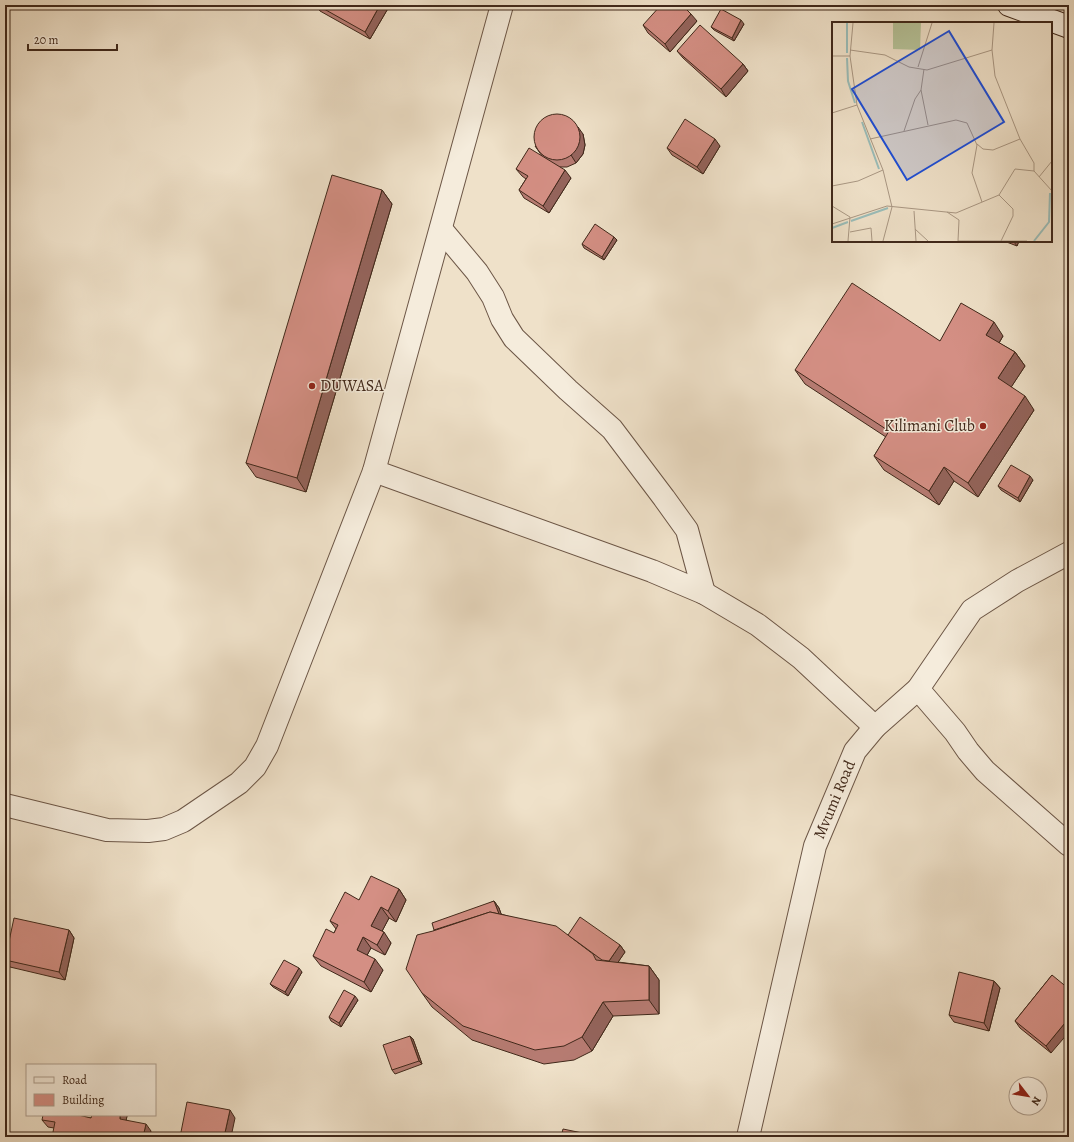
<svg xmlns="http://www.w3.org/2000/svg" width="1074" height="1142" font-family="Alegreya,serif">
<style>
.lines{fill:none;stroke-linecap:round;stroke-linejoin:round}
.street-casing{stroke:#6c5646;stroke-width:24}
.secondary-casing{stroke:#40281a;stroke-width:24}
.street{stroke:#f5ecdc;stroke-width:22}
.secondary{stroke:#f5ecdc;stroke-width:22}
.wall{fill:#b67b72;stroke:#40281a}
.shaded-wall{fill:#94645c;stroke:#40281a}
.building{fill:#d48f84;stroke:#40281a}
.poi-dot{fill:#8f2418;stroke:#f5ecdc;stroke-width:1.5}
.labels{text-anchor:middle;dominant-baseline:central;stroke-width:3;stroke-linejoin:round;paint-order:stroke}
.poi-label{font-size:16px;fill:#40281a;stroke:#f5ecdc;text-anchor:start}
.street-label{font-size:16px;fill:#40281a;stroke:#f5ecdc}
.inset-river{fill:none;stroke:#9abdb9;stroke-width:2}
.inset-road{fill:none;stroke:#a99783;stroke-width:1}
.view{fill:#1d4ed8;fill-opacity:0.15;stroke:#1d4ed8;stroke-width:2}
.inset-edge{fill:none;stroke:#40281a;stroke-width:2}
</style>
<rect width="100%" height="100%" fill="#efe1c9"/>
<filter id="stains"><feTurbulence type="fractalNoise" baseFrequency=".005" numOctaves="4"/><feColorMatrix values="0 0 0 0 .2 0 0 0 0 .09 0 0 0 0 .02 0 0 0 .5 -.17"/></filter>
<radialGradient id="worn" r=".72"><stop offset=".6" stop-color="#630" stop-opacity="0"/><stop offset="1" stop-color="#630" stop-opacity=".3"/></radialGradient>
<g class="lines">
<defs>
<g id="street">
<path d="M 441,229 L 477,272 L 493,297 L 502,319 L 514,338 L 568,390 L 612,429 L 664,498 L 687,530 L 704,593"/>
<path d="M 374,471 L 652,571 L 704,593 L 758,625 L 801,658 L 875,727"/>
<path d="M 918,689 L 955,732 L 968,751 L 985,771 L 1069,845"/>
<path d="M 5,805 L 107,830 L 148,831 L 164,829 L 183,821 L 239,783 L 255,767 L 267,746 L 374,471 L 502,5"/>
<path id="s1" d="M 748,1137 L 815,846 L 855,751 L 875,727 L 918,689 L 972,610 L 1017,581 L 1069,553"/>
</g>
<path id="secondary" d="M 1009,5 L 1069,27"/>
</defs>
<!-- street casing -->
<use href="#street" class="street-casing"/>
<!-- secondary casing -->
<use href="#secondary" class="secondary-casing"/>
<!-- street -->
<use href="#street" class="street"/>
<!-- secondary -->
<use href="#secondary" class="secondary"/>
</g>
<!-- wall -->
<g class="wall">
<path d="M 316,5 L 390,5 L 370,39 L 320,11 Z"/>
<path d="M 697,21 L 670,52 L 648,33 L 643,25 Z"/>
<path d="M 744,24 L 734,41 L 714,30 L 711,27 Z"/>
<path d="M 677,51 L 743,64 L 748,71 L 726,97 L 683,58 Z"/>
<path d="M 583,134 L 585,145 L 583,154 L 576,163 L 567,167 L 560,167 L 571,178 L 549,213 L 524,198 L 519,190 L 526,179 L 522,176 L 516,169 L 542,156 L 535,146 Z"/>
<path d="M 720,146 L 703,174 L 672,155 L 667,148 Z"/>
<path d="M 382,190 L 392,204 L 306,492 L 256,477 L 246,463 Z"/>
<path d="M 614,237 L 617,240 L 604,260 L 584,248 L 582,244 Z"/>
<path d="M 1004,241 L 1019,241 L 1017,246 Z"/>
<path d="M 1003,336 L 999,343 L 1015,352 L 1025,366 L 1011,387 L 1034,410 L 978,497 L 954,481 L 939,505 L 884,470 L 874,456 L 886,437 L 805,384 L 795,370 Z"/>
<path d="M 1033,480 L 1020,502 L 1001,490 L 998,486 Z"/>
<path d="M 399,889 L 406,900 L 396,922 L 389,918 L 382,931 L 391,943 L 385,955 L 371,948 L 367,955 L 383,970 L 371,992 L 321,966 L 313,956 L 334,933 L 336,929 L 330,921 L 359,900 Z"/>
<path d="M 494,901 L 499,908 L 501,914 L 568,935 L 620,945 L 625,952 L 618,962 L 649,966 L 659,980 L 659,1014 L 613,1016 L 592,1051 L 574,1060 L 544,1064 L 472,1040 L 432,1007 L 422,993 L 434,930 Z"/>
<path d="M 69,930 L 74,938 L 65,980 L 10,967 L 5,960 Z"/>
<path d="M 302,972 L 288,996 L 273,987 L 270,984 Z"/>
<path d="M 1052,975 L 1051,1053 L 1020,1028 L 1015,1021 Z"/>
<path d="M 994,981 L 1000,988 L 989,1031 L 954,1022 L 949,1015 Z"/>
<path d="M 358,1000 L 341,1027 L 331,1021 L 329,1017 Z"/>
<path d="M 410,1036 L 413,1039 L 422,1064 L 395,1074 L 392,1070 Z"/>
<path d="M 85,1115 L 85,1117 L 91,1118 L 92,1115 L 127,1115 L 127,1116 L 126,1120 L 151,1131 L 54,1128 L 48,1127 L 42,1120 Z"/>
</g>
<!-- shaded-wall -->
<g class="shaded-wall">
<path d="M 380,5 L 390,5 L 370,39 L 365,32 Z"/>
<path d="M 691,14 L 697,21 L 670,52 L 665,44 Z"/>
<path d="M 741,20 L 744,24 L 734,41 L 732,38 Z"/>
<path d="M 743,64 L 748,71 L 726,97 L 721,89 Z"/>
<path d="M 578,127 L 583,134 L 585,145 L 583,154 L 576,163 L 571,155 Z"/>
<path d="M 715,139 L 720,146 L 703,174 L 697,167 Z"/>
<path d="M 565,170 L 571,178 L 549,213 L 543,206 Z"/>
<path d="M 382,190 L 392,204 L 306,492 L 297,478 Z"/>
<path d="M 614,237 L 617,240 L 604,260 L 602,257 Z"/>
<path d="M 1015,241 L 1019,241 L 1017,246 L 1014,242 Z"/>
<path d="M 994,322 L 1003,336 L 996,348 L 986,335 Z"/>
<path d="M 1015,352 L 1025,366 L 1008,392 L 998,378 Z"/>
<path d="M 1025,396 L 1034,410 L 978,497 L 968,483 Z"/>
<path d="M 944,467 L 954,481 L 939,505 L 929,491 Z"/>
<path d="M 1030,476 L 1033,480 L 1020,502 L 1018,498 Z"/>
<path d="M 399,889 L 406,900 L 396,922 L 388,911 Z"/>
<path d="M 494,901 L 499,908 L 504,922 L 499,915 Z"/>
<path d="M 381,907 L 389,918 L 379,937 L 371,926 Z"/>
<path d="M 69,930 L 74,938 L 65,980 L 59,972 Z"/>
<path d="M 384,932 L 391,943 L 385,955 L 377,945 Z"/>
<path d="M 363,937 L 371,948 L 364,961 L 357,950 Z"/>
<path d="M 620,945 L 625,952 L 612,971 L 607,964 Z"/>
<path d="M 375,959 L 383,970 L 371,992 L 364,982 Z"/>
<path d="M 649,966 L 659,980 L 659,1014 L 649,1000 Z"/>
<path d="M 299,968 L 302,972 L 288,996 L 285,992 Z"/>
<path d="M 994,981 L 1000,988 L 989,1031 L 984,1023 Z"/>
<path d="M 355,996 L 358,1000 L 341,1027 L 339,1023 Z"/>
<path d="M 603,1002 L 613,1016 L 592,1051 L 582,1037 Z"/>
<path d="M 1069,1018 L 1069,1032 L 1051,1053 L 1046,1046 Z"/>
<path d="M 410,1036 L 413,1039 L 422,1064 L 419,1061 Z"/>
<path d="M 230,1110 L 235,1118 L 231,1137 L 224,1137 Z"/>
<path d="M 120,1115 L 127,1115 L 127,1116 L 125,1126 L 120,1119 Z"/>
<path d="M 146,1124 L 151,1131 L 150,1137 L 143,1137 Z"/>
</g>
<!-- building -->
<g class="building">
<path d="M 317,5 L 380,5 L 365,32 Z"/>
<path d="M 661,5 L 682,5 L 691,14 L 665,44 L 643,25 Z"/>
<path d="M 721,9 L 741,20 L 732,38 L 711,27 Z"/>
<path d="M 700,25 L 743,64 L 721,89 L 677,51 Z"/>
<circle cx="557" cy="137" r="23"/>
<path d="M 685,119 L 715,139 L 697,167 L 667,148 Z"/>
<path d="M 529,148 L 565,170 L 543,206 L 519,190 L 528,176 L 516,169 Z"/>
<path d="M 332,175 L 382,190 L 297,478 L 246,463 Z"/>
<path d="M 595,224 L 614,237 L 602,257 L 582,244 Z"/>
<path d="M 852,283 L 940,341 L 961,303 L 994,322 L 986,335 L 1015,352 L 998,378 L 1025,396 L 968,483 L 944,467 L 929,491 L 874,456 L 889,431 L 795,370 Z"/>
<path d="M 1011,465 L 1030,476 L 1018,498 L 998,486 Z"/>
<path d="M 371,876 L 399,889 L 388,911 L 381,907 L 371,926 L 384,932 L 377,945 L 363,937 L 357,950 L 375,959 L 364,982 L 313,956 L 326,929 L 334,933 L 338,925 L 330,921 L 345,892 L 359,900 Z"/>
<path d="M 494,901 L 499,914 L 490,912 L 434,930 L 432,923 Z"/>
<path d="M 490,912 L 556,926 L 593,954 L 596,960 L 649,966 L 649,1000 L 603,1002 L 582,1037 L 564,1046 L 535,1050 L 463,1026 L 422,993 L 406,969 L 417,935 L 433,931 Z"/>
<path d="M 580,917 L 620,945 L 609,961 L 602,960 L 568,935 Z"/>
<path d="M 14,918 L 69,930 L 59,972 L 5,960 Z"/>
<path d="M 284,960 L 299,968 L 285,992 L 270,984 Z"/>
<path d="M 959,972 L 994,981 L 984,1023 L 949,1015 Z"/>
<path d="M 1052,975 L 1069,989 L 1069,1018 L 1046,1046 L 1015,1021 Z"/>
<path d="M 344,990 L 355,996 L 339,1023 L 329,1017 Z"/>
<path d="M 410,1036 L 419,1061 L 392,1070 L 383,1045 Z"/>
<path d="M 187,1102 L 230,1110 L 224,1137 L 180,1137 Z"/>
<path d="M 43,1115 L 78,1115 L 91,1118 L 92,1115 L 120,1115 L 120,1119 L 146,1124 L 143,1137 L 52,1137 L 55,1122 L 42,1120 Z"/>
<path d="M 563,1129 L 592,1135 L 591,1137 L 561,1137 Z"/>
</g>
<!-- markers -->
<g class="poi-dot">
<circle cx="312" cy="386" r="4"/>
<circle cx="983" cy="426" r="4"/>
</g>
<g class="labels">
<!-- poi labels -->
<g class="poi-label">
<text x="320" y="386">DUWASA</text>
<text x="975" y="426" text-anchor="end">Kilimani Club</text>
</g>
<!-- street labels -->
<g class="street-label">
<text stroke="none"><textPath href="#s1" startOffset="349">Mvumi Road</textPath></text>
</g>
</g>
<!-- overview -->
<g transform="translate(832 22)">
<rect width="220" height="220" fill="#efe1c9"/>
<path d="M 61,1 L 89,1 L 88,28 L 61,27 Z" fill="#b6c399"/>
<path class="inset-river" d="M 15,1 L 15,31M 15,36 L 16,59 L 23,81M 30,100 L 47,147M 19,199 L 56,186M 0,206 L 16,200M 202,219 L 217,200 L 218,171"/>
<path class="inset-road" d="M 21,1 L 18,34 L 25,83 L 51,148 L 60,185M 162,1 L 160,28 L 163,54 L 188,117 L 202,141 L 202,149 L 220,169M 18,28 L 53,33 L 77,45 L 95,48 L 160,28M 0,34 L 18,34M 86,45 L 100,1M 92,47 L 89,68 L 96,103M 0,91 L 25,83M 72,109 L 83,77 L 89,68M 38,117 L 124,98 L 135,101 L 145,123 L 140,151 L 150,180M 145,122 L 151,127 L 161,128 L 188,117M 207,155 L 220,139M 0,164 L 26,159 L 51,148M 167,173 L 181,187 L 181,194 L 169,219M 0,184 L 18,195 L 16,219M 82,189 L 84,219M 115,190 L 127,198 L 126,219M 0,202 L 55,184 L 124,191 L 167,173 L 183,147 L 202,149M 83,207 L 96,219M 18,210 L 39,206 L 40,219M 51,219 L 60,185M 126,219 L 195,219"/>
<path class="view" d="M 117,9 L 172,100 L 75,158 L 20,67 Z"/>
<rect width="220" height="220" class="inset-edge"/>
</g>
<!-- margin -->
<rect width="1074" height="1142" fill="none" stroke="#efe1c9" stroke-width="20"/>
<rect x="6" y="6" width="1062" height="1130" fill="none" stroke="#40281a" stroke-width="2"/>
<rect x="10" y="10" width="1054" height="1122" fill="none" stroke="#40281a"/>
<!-- legend -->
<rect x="26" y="1064" width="130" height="52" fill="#f5ecdc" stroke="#ad9e8e"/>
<rect x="34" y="1077" width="20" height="6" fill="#f5ecdc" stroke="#ad9e8e"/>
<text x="62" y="1084" font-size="12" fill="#40281a">Road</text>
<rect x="34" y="1094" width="20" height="12" fill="#d48f84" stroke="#ad9e8e"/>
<text x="62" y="1104" font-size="12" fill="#40281a">Building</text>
<!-- north arrow -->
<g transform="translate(1028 1096) rotate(121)"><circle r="19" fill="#f5ecdc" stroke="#ad9e8e"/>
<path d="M0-3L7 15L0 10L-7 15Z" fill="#8f2418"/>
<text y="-6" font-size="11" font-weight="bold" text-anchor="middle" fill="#40281a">N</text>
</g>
<!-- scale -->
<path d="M28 44v6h89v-6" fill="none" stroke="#40281a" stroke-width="2"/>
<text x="34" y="44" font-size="12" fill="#40281a" stroke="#f5ecdc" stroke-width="3" paint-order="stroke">20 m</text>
<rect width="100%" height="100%" filter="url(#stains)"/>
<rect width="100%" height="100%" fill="url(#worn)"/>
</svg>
